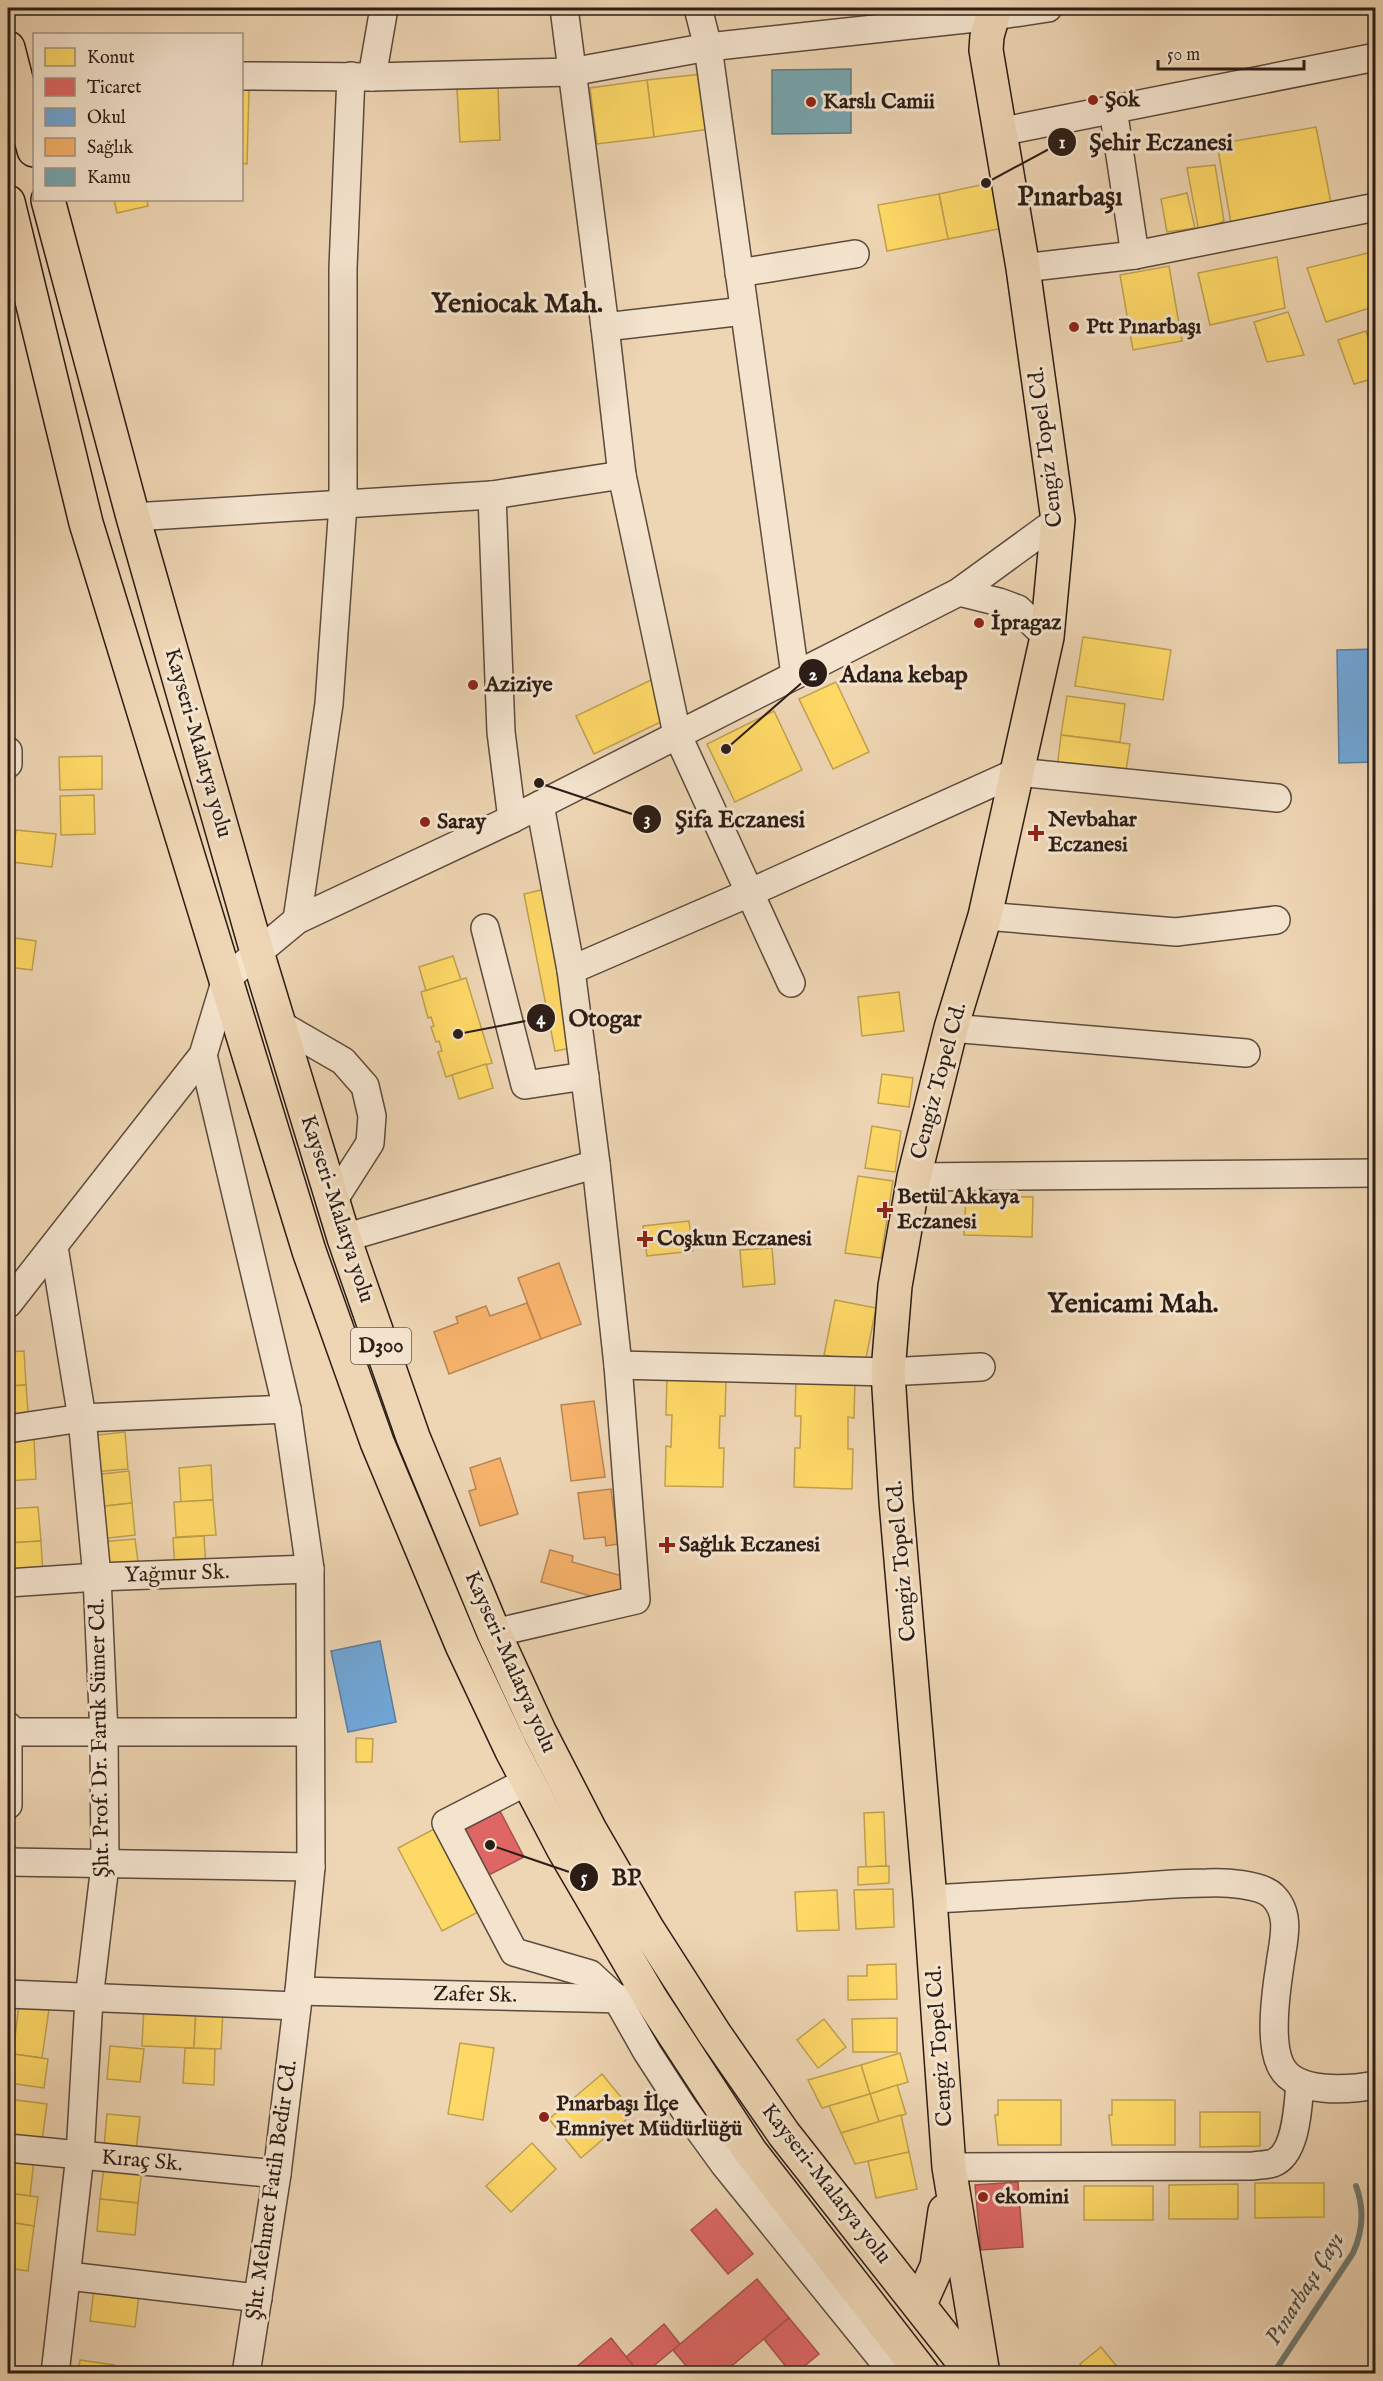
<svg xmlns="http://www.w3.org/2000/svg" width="1383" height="2381" font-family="'IM FELL English',serif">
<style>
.homes{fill:#ffd966;stroke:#c0a14e;stroke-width:1.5}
.shops{fill:#e06666;stroke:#aa504e;stroke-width:1.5}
.schools{fill:#6fa8dc;stroke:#5b7ea1;stroke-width:1.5}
.health{fill:#f6b26b;stroke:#b98552;stroke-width:1.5}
.public{fill:#76a5af;stroke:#607c81;stroke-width:1.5}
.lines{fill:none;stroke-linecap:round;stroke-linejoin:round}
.stream{stroke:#6e7a74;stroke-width:6}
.minor-casing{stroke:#5c4b3d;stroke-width:30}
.major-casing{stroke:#2c1d16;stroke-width:36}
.highway-casing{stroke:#2c1d16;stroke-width:36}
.minor{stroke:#f4e4ce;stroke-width:27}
.major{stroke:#eed5b3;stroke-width:33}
.highway{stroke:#eed5b3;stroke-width:33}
.poi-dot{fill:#8f2418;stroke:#f4e4ce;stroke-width:2}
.labels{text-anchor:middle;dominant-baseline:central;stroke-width:6;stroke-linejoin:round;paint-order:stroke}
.shield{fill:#f4e4ce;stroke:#68594d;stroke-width:1.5}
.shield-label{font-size:21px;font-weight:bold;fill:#2c1d16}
.poi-label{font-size:22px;font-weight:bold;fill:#2c1d16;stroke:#f4e4ce;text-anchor:start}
.street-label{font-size:22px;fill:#2c1d16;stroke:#f4e4ce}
.water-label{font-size:24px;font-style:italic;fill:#4d4c45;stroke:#f4e4ce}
.district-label{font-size:28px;font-weight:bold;fill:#2c1d16;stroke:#f4e4ce}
.leader{fill:none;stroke:#2c1d16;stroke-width:2}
.callout-dot{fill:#2c1d16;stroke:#f4e4ce;stroke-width:2}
.mark-label{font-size:18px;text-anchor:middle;font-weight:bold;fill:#fff}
.callout-label{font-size:24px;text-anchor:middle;font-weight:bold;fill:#2c1d16;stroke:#f4e4ce;stroke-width:6;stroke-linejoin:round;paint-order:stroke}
</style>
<rect width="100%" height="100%" fill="#eed5b3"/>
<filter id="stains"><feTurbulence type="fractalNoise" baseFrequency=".00333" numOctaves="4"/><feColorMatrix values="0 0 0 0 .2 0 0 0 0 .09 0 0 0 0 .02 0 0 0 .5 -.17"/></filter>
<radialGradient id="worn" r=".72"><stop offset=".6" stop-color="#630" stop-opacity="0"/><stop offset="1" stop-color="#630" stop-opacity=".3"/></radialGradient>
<!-- homes -->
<g class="homes">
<path d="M 160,8 L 225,8 L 225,9 L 160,12 Z"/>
<path d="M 1264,8 L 1300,8 L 1301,13 L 1266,15 Z"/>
<path d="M 702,74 L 709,129 L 654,137 L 647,80 Z"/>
<path d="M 647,80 L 654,137 L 597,144 L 590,88 Z"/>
<path d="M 498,87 L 500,140 L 460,142 L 457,89 Z"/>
<path d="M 242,89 L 249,89 L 247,164 L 242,163 Z"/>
<path d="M 1316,127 L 1331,203 L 1231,223 L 1217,144 Z"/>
<path d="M 1215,165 L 1224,221 L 1199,232 L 1187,168 Z"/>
<path d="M 999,181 L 1008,227 L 948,239 L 939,194 Z"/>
<path d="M 1187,193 L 1195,228 L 1167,232 L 1161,199 Z"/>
<path d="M 939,194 L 948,239 L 887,251 L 878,205 Z"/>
<path d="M 114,200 L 147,200 L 148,206 L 117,213 Z"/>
<path d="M 1376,251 L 1376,306 L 1326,322 L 1307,268 Z"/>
<path d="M 1277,257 L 1285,308 L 1210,325 L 1198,273 Z"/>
<path d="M 1169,266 L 1182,341 L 1133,350 L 1120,275 Z"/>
<path d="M 1288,312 L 1304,355 L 1267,362 L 1254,322 Z"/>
<path d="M 1366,331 L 1376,363 L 1376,378 L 1354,384 L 1338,340 Z"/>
<path d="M 1083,637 L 1171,650 L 1163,700 L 1075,686 Z"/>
<path d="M 651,680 L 669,718 L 594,754 L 576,716 Z"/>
<path d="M 836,682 L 869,752 L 833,769 L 799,699 Z"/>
<path d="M 1067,696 L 1125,704 L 1120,742 L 1061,735 Z"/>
<path d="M 774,711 L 802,770 L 735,802 L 707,744 Z"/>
<path d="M 1061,735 L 1130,744 L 1125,778 L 1057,769 Z"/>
<path d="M 102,756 L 102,789 L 60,790 L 59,757 Z"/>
<path d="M 94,795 L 95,834 L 61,835 L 60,796 Z"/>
<path d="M 16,830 L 56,834 L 52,867 L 12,862 Z"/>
<path d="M 549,888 L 581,1046 L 555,1051 L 524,894 Z"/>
<path d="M 8,937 L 36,941 L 32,970 L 8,967 Z"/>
<path d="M 453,956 L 461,980 L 426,991 L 419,967 Z"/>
<path d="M 466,978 L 492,1063 L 446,1077 L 438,1052 L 442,1051 L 439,1041 L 436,1042 L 431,1027 L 434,1026 L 431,1017 L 428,1018 L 421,992 Z"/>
<path d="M 899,992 L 904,1031 L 862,1036 L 858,997 Z"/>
<path d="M 486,1064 L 493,1088 L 459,1099 L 452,1075 Z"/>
<path d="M 882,1074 L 913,1078 L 909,1107 L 878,1103 Z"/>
<path d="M 872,1126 L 901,1131 L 895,1172 L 865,1168 Z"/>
<path d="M 858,1176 L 893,1181 L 881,1258 L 845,1253 Z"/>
<path d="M 966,1196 L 1033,1197 L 1032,1237 L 964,1235 Z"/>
<path d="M 689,1221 L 693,1251 L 647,1256 L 643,1226 Z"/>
<path d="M 772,1248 L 775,1284 L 743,1287 L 740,1250 Z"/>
<path d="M 835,1300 L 876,1308 L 865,1363 L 824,1355 Z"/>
<path d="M 24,1351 L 26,1385 L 8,1386 L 8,1352 Z"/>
<path d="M 667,1375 L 726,1377 L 725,1416 L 720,1416 L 719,1448 L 724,1448 L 723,1487 L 665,1486 L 666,1446 L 671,1447 L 672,1415 L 666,1415 Z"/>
<path d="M 796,1377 L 855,1378 L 854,1418 L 848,1417 L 848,1449 L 853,1449 L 852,1489 L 794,1487 L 795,1448 L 800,1448 L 801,1416 L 795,1416 Z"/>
<path d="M 26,1385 L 29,1424 L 8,1426 L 8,1386 Z"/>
<path d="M 125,1432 L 128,1469 L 93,1472 L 89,1436 Z"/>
<path d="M 34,1439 L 36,1479 L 8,1481 L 8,1441 Z"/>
<path d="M 211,1465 L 213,1500 L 181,1502 L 179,1468 Z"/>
<path d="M 129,1471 L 132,1503 L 96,1507 L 93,1475 Z"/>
<path d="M 213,1500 L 216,1535 L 176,1537 L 174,1502 Z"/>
<path d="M 132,1503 L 135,1535 L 100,1539 L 96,1507 Z"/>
<path d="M 38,1507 L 41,1541 L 8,1543 L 8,1509 Z"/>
<path d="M 204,1536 L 206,1569 L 175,1571 L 173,1538 Z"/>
<path d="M 135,1539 L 139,1569 L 103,1573 L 100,1542 Z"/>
<path d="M 41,1541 L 43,1575 L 9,1578 L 8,1543 Z"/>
<path d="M 356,1738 L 373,1739 L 372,1762 L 356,1762 Z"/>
<path d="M 884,1812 L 886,1866 L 866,1867 L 864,1813 Z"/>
<path d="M 436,1828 L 480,1911 L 442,1931 L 398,1848 Z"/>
<path d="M 889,1866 L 889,1883 L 858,1885 L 858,1867 Z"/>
<path d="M 893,1889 L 894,1927 L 856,1929 L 854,1890 Z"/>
<path d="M 837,1890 L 839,1930 L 797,1931 L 795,1892 Z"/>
<path d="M 896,1964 L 897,1999 L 848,2000 L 848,1976 L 867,1976 L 867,1965 Z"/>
<path d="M 19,2004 L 49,2009 L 42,2058 L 13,2054 Z"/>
<path d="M 144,2006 L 196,2008 L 194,2048 L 142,2046 Z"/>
<path d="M 196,2008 L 223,2010 L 221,2049 L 194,2048 Z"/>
<path d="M 897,2018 L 897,2052 L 853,2052 L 852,2019 Z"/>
<path d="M 824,2019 L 846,2047 L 818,2068 L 797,2040 Z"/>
<path d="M 460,2043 L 494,2048 L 483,2120 L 448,2114 Z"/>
<path d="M 110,2046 L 144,2049 L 140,2082 L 107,2079 Z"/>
<path d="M 185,2048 L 215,2049 L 214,2085 L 183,2083 Z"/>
<path d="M 900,2053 L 908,2082 L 870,2094 L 861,2065 Z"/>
<path d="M 13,2054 L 48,2059 L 44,2088 L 9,2083 Z"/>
<path d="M 861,2065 L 870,2094 L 822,2108 L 808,2080 Z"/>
<path d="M 602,2074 L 634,2113 L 581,2158 L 549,2119 Z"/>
<path d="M 897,2085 L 906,2114 L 879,2122 L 870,2094 Z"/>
<path d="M 870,2094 L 879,2122 L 841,2133 L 829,2106 Z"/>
<path d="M 8,2099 L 47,2104 L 42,2141 L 8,2136 Z"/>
<path d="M 998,2100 L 1061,2100 L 1061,2145 L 998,2145 L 995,2115 L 998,2115 Z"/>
<path d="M 1112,2100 L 1175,2100 L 1175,2145 L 1112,2145 L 1109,2115 L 1112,2115 Z"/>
<path d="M 1200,2112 L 1260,2112 L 1260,2146 L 1200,2147 Z"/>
<path d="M 107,2114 L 140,2117 L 136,2150 L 104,2147 Z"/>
<path d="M 901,2115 L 909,2152 L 855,2164 L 841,2133 Z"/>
<path d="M 532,2143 L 556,2169 L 511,2212 L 486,2186 Z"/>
<path d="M 909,2152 L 917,2189 L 876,2198 L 868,2161 Z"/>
<path d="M 8,2155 L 34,2159 L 30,2196 L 8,2193 Z"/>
<path d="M 104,2166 L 142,2170 L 138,2203 L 100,2199 Z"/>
<path d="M 1255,2183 L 1324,2183 L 1324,2217 L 1255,2218 Z"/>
<path d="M 1238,2184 L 1238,2219 L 1169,2219 L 1169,2185 Z"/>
<rect x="1084" y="2186" width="69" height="34"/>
<path d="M 8,2193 L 38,2197 L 34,2226 L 8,2222 Z"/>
<path d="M 100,2199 L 138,2203 L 135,2235 L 97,2231 Z"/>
<path d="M 8,2222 L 34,2226 L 28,2271 L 8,2268 Z"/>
<path d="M 94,2289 L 139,2294 L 135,2327 L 90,2321 Z"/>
<path d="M 1101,2347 L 1123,2374 L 1088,2374 L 1080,2364 Z"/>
<path d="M 80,2360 L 114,2365 L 113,2374 L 78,2374 Z"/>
</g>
<!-- shops -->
<g class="shops">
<path d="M 500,1811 L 524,1857 L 481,1879 L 457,1834 Z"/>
<path d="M 1018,2182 L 1023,2247 L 981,2250 L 975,2185 Z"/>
<path d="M 716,2209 L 753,2254 L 728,2274 L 691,2230 Z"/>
<path d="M 757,2279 L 789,2318 L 722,2374 L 693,2374 L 673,2350 Z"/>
<path d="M 789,2318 L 819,2354 L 795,2374 L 792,2374 L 764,2339 Z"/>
<path d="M 664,2324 L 680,2344 L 644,2374 L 640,2374 L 626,2357 Z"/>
<path d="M 611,2338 L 640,2374 L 568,2374 Z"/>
</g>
<!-- schools -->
<g class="schools">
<path d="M 1376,649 L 1376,762 L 1339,763 L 1337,650 Z"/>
<path d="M 380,1641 L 396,1722 L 348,1732 L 331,1651 Z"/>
</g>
<!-- health -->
<g class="health">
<path d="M 559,1263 L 581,1324 L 541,1339 L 518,1278 Z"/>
<path d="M 527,1303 L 541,1339 L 449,1374 L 434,1332 L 458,1323 L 456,1317 L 486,1306 L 490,1316 Z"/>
<path d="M 594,1401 L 605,1477 L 571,1481 L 561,1405 Z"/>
<path d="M 500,1458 L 518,1514 L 480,1526 L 469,1491 L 476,1489 L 470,1468 Z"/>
<path d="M 611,1489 L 618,1544 L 606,1546 L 605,1537 L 584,1539 L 578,1493 Z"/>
<path d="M 550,1550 L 573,1556 L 572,1562 L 626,1577 L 619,1604 L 541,1582 Z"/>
</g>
<!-- public -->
<path class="public" d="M 851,69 L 851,133 L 772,134 L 772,70 Z"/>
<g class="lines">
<!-- stream -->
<path class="stream" d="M 1273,2374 L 1353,2253 C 1363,2231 1365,2210 1356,2186"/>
<defs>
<g id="minor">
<path d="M 564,8 L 605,327 L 622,475 L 677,734 L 791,983"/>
<path d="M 698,8 L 708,47 L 795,675"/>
<path d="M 242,76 L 372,77 L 571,72 L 708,47 L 994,16 L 1048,8"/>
<path d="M 372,77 L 384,8"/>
<path d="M 1113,109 L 1135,255"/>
<path d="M 999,132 L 1376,57"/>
<path d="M 1023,268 L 1135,255 L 1376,207"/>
<path d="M 739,273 L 855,254"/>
<path d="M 605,327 L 744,311"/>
<path d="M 492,495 L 501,732 L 512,819"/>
<path d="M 133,517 L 492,495 L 622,475"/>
<path d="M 959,592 L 999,602 L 1018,609 L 1047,637"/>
<path d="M 8,751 L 8,764"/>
<path d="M 985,916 L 1176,932 L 1276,920"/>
<path d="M 297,920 L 329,704 L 343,504 L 343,268 L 351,76"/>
<path d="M 485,928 L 525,1085 L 585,1076"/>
<path d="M 571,970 L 749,893 L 1017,772 L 1277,798"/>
<path d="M 279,1024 L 343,1061 L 365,1086 L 372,1116 L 370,1143 L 333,1201"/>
<path d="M 951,1028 L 1246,1053"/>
<path d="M 203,1055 L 287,1409 L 310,1569 L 311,1867 L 299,1991 L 277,2174 L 246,2374"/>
<path d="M 914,1177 L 1376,1173"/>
<path d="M 344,1238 L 596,1164"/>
<path d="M 54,1247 L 82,1418 L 97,1577 L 104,1734 L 105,1865 L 89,1999 L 80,2155 L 55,2374"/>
<path d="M 8,1304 L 203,1055 L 226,979 L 297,920 L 512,819 L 959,592 L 1058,520"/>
<path d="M 618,1365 L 888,1372 L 981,1367"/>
<path d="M 8,1429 L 82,1418 L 287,1409"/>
<path d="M 8,1583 L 97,1577 L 310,1569"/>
<path d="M 494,1633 L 636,1600 L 618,1365 L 596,1164 L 571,970 L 540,805"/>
<path d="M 8,1726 L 8,1805"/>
<path d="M 8,1732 L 310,1732"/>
<path d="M 528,1781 L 446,1823 L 514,1952 L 590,1974 L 617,1999 L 647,2052 L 684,2109 L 724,2164 L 894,2374"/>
<path d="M 8,1862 L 311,1867"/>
<path d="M 930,1899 C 992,1896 1054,1892 1116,1888 C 1146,1886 1177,1883 1207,1883 C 1224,1882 1261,1884 1273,1896 C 1292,1915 1283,1941 1280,1965 C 1276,1991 1269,2040 1280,2064 C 1293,2095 1349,2090 1376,2085"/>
<path d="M 299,1991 L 625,1999"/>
<path d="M 8,1994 L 296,2006"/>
<path d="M 8,2148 L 277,2174"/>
<path d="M 949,2167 L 1253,2166 C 1259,2165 1267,2165 1273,2163 C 1297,2154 1298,2105 1300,2083"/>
<path d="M 68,2276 L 258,2298"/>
</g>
<g id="major">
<path d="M 920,2304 L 937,2266 L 945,2211"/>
<path d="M 983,2374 L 949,2167 L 930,1899 L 896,1501 L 888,1372 L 895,1286 L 914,1177 L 951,1028 L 985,916 L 1047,637 L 1058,520 L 1023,268 L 986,50 L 987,36 L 995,8"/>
</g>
<g id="highway">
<path d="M 8,48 L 34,150"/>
<path d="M 48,200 L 133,517 L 257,952 L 344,1238 L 413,1437 L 494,1633 L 539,1731 L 590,1830 L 648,1930 L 714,2033 L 784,2134 L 973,2374"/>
<path d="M 8,202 L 86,523 L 309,1251 L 377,1442 L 462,1645 L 512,1751 L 564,1850 L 651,1999 L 750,2151 L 923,2374"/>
</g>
</defs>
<!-- minor casing -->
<use href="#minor" class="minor-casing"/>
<!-- major casing -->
<use href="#major" class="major-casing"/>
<!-- highway casing -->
<use href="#highway" class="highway-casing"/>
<!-- minor -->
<use href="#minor" class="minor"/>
<!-- major -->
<use href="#major" class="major"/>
<!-- highway -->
<use href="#highway" class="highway"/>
</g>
<!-- markers -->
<g class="poi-dot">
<circle cx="1093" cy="100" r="6"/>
<circle cx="811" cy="102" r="6"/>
<circle cx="1074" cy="327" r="6"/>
<circle cx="979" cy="623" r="6"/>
<circle cx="473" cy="685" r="6"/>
<circle cx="425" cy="822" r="6"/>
<path d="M1033 824h6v6h6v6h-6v6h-6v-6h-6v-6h6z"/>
<path d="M882 1201h6v6h6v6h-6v6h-6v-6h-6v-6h6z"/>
<path d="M642 1230h6v6h6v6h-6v6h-6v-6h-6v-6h6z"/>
<path d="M664 1536h6v6h6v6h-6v6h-6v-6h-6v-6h6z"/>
<circle cx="544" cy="2117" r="6"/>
<circle cx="983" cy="2197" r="6"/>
</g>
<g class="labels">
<!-- shield labels -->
<rect class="shield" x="351" y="1328" width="60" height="36" rx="4.5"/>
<g class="shield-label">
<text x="381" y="1346">D300</text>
</g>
<!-- poi labels -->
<g class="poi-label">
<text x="1105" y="100">Şok</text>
<text x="823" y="102">Karslı Camii</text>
<text x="1086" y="327">Ptt Pınarbaşı</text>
<text x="991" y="623">İpragaz</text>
<text x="485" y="685">Aziziye</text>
<text x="1048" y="820">Nevbahar<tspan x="1048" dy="25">Eczanesi</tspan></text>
<text x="437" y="822">Saray</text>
<text x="897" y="1197">Betül Akkaya<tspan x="897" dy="25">Eczanesi</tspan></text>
<text x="657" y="1239">Coşkun Eczanesi</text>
<text x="679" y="1545">Sağlık Eczanesi</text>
<text x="556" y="2104">Pınarbaşı İlçe<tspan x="556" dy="25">Emniyet Müdürlüğü</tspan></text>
<text x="995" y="2197">ekomini</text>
</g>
<!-- street labels -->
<g class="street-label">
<text transform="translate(1046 447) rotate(-97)">Cengiz Topel Cd.</text>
<text transform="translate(198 743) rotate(74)">Kayseri-Malatya yolu</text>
<text transform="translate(939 1081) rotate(-75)">Cengiz Topel Cd.</text>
<text transform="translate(337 1209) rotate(72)">Kayseri-Malatya yolu</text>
<text transform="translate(902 1561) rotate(-95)">Cengiz Topel Cd.</text>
<text transform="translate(177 1574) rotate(-2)">Yağmur Sk.</text>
<text transform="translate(510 1662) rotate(66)">Kayseri-Malatya yolu</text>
<text transform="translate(100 1738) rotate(-91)">Şht. Prof. Dr. Faruk Sümer Cd.</text>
<text transform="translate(475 1995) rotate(1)">Zafer Sk.</text>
<text transform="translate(940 2046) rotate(-94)">Cengiz Topel Cd.</text>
<text transform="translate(142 2161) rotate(5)">Kıraç Sk.</text>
<text transform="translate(826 2184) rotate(52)">Kayseri-Malatya yolu</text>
<text transform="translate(272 2190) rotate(-82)">Şht. Mehmet Fatih Bedir Cd.</text>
</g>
<!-- water labels -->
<g class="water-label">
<text transform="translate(1305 2289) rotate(-58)">Pınarbaşı Çayı</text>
</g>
<!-- district labels -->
<g class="district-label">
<text x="1070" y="197">Pınarbaşı</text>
<text x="517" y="304">Yeniocak Mah.</text>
<text x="1133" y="1304">Yenicami Mah.</text>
</g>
</g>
<!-- callouts -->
<path class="leader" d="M986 183L1062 142M726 749L813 673M539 783L647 819M458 1034L541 1018M490 1845L584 1877"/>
<g class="callout-dot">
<circle cx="986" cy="183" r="6"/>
<circle cx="726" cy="749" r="6"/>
<circle cx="539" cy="783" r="6"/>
<circle cx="458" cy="1034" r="6"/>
<circle cx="490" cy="1845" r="6"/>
<circle cx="1062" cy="142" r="15"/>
<circle cx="813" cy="673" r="15"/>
<circle cx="647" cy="819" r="15"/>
<circle cx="541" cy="1018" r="15"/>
<circle cx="584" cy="1877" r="15"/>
</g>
<g class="mark-label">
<text x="1062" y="148">1</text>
<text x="813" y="680">2</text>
<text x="647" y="825">3</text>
<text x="541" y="1024">4</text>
<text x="584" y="1883">5</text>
</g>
<g class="callout-label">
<text x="1161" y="150">Şehir Eczanesi</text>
<text x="904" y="682">Adana kebap</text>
<text x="740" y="827">Şifa Eczanesi</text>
<text x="605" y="1026">Otogar</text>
<text x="626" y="1885">BP</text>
</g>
<!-- margin -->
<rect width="1383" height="2381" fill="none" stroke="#eed5b3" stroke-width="30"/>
<rect x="9" y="9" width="1365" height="2363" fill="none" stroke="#2c1d16" stroke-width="3"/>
<rect x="15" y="15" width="1353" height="2351" fill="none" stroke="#2c1d16" stroke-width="1.5"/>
<!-- legend -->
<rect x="33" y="33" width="210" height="168" fill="#f4e4ce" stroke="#a49484" stroke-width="1.5"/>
<rect x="45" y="48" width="30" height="18" fill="#ffd966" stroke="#a49484" stroke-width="1.5"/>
<text x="87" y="63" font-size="18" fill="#2c1d16">Konut</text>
<rect x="45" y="78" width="30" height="18" fill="#e06666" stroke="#a49484" stroke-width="1.5"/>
<text x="87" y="93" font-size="18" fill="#2c1d16">Ticaret</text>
<rect x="45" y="108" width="30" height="18" fill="#6fa8dc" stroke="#a49484" stroke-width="1.5"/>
<text x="87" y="123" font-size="18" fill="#2c1d16">Okul</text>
<rect x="45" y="138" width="30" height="18" fill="#f6b26b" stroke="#a49484" stroke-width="1.5"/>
<text x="87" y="153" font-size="18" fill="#2c1d16">Sağlık</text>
<rect x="45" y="168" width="30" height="18" fill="#76a5af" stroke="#a49484" stroke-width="1.5"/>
<text x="87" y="183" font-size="18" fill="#2c1d16">Kamu</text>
<!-- scale -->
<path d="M1158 60v9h146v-9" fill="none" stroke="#2c1d16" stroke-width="3"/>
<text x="1167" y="60" font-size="18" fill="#2c1d16" stroke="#f4e4ce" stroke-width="4.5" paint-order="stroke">50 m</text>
<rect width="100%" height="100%" filter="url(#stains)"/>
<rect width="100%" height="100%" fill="url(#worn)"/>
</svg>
